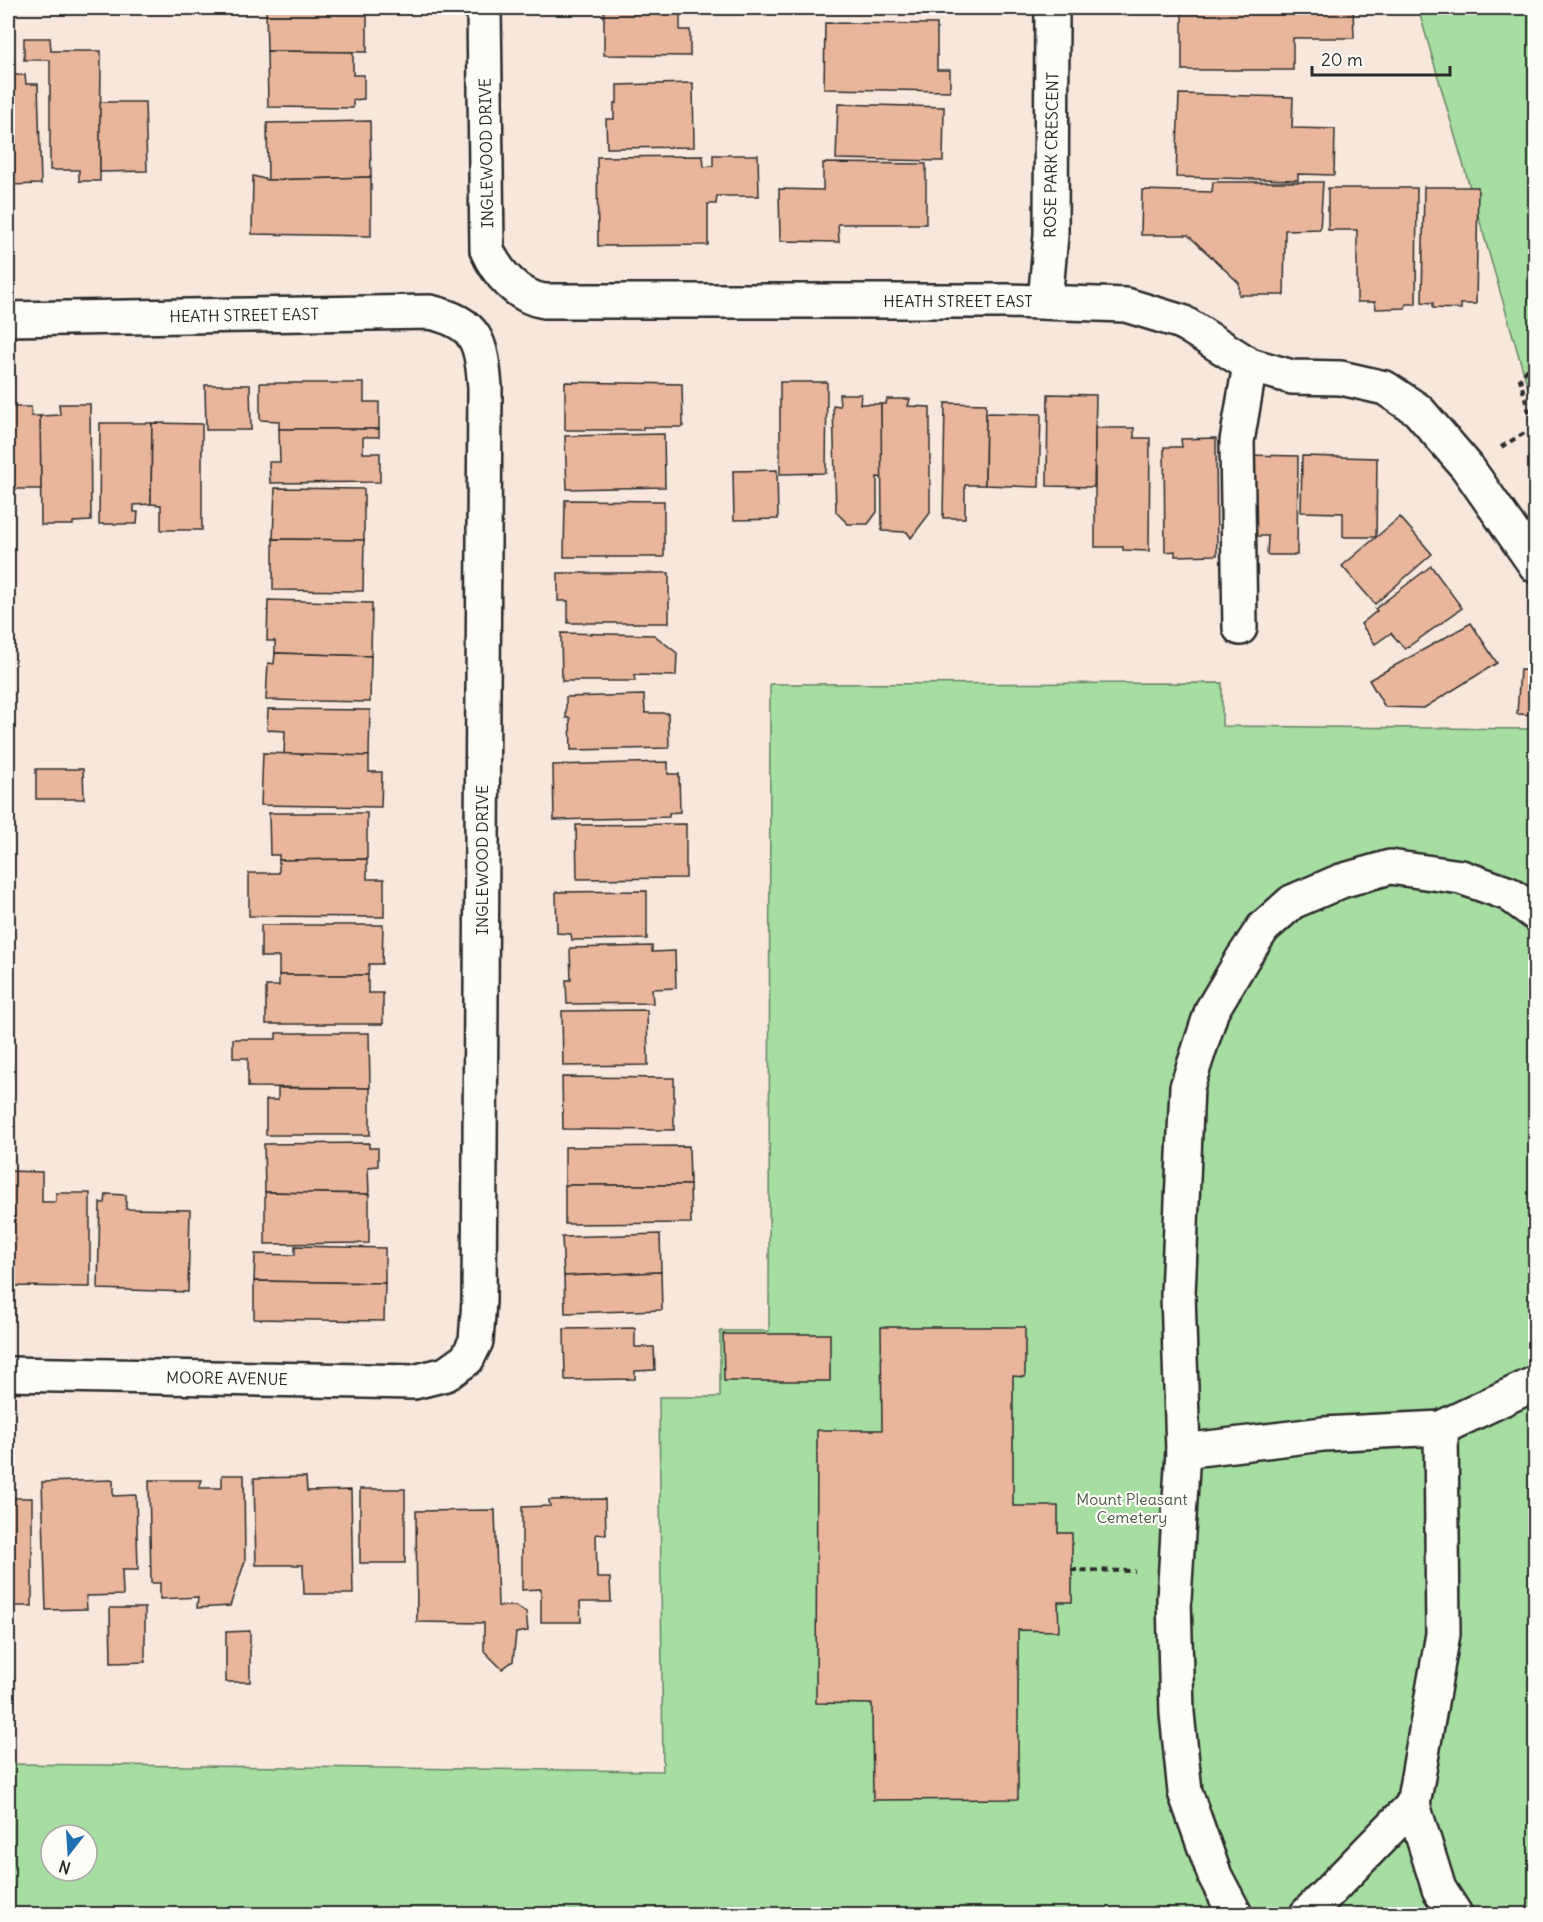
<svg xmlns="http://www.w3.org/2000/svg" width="1543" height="1922" font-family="Delius,sans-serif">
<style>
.green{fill:#a6dea2;stroke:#688466;stroke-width:1.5;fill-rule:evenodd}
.building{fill:#e9b69c;stroke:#2b2b2b;stroke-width:1.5}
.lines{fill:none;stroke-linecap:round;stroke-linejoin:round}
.minor-casing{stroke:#2b2b2b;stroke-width:38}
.path{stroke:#2b2b2b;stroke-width:4;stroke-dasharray:6 4.5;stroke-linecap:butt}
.minor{stroke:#fdfcf7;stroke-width:33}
.labels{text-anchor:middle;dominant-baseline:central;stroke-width:4.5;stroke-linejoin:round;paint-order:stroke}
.street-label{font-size:16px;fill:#2b2b2b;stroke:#fdfcf7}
.park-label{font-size:16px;fill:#4a5849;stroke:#fdfcf7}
</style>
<rect width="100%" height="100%" fill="#f7e7dc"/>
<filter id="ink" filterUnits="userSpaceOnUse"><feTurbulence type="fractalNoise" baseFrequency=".0167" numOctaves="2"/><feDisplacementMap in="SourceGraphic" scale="12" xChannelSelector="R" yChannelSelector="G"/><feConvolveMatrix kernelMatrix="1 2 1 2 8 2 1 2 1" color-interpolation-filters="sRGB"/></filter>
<g filter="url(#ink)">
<!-- green -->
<g class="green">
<path d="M 1418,8 L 1535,8 L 1535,412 Z"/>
<path d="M 1222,683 L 1222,726 L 1535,729 L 1535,1914 L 8,1914 L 8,1764 L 663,1771 L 659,1397 L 720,1397 L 720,1331 L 769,1331 L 770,684 ZM 51,1835 L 87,1835 L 87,1871 L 51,1871 Z"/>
</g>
<!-- building -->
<g class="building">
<path d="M 266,8 L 367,8 L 367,52 L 267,51 Z"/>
<path d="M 604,8 L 680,8 L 680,30 L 690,30 L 690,56 L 604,55 Z"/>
<path d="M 1182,8 L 1353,8 L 1354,38 L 1293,38 L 1293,70 L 1182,70 Z"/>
<path d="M 825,23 L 937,24 L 937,70 L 950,70 L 950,91 L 824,89 Z"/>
<path d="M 24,38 L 50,38 L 51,51 L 101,51 L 100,181 L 79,181 L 79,170 L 50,170 L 50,60 L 24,60 Z"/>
<path d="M 267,51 L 353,52 L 353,75 L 364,75 L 364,99 L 353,100 L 353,108 L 268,107 Z"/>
<path d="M 8,75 L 25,75 L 26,84 L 38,84 L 41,184 L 8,185 Z"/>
<path d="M 693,83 L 694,147 L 607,148 L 606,119 L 614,119 L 614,103 L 617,103 L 617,85 Z"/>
<path d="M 1179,94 L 1293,97 L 1292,128 L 1335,129 L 1334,175 L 1298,174 L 1298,180 L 1176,177 Z"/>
<path d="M 100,102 L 145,102 L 147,171 L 100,172 Z"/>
<path d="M 838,104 L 944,107 L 943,161 L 836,159 Z"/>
<path d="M 370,121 L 371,177 L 268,180 L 267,123 Z"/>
<path d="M 713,155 L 758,155 L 759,196 L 717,196 L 716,204 L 708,204 L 708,245 L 598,246 L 597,157 L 703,156 L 704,167 L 713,166 Z"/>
<path d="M 823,163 L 926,164 L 926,224 L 838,224 L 839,242 L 780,241 L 779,189 L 823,190 Z"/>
<path d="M 253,176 L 268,180 L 371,177 L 371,236 L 252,234 Z"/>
<path d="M 1213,182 L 1323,182 L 1320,229 L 1285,230 L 1284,295 L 1239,295 L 1239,283 L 1188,235 L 1141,235 L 1142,190 L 1212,192 Z"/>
<path d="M 1424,187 L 1478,187 L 1476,304 L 1461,304 L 1461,309 L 1433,308 L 1433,303 L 1422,302 Z"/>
<path d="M 1328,188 L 1417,188 L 1416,304 L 1406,304 L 1405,308 L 1376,309 L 1375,302 L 1357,302 L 1357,230 L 1328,230 Z"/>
<path d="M 565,382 L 682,384 L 683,427 L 643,427 L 643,430 L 565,430 Z"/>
<path d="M 780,382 L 827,382 L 826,473 L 780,474 Z"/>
<path d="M 260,383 L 364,383 L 364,402 L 379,402 L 379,429 L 279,429 L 279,421 L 260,420 Z"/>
<path d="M 205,385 L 250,385 L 251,430 L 206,430 Z"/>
<path d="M 839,394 L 861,394 L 860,404 L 881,404 L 883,478 L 877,477 L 877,512 L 868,524 L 848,524 L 836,512 L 833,405 L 840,406 Z"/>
<path d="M 1048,394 L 1096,395 L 1094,487 L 1047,486 Z"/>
<path d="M 887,399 L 910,399 L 908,406 L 930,407 L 930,513 L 911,538 L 907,532 L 882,531 L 881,404 L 886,404 Z"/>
<path d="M 945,403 L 986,404 L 985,485 L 965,485 L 965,518 L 943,518 Z"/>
<path d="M 59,404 L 90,404 L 91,521 L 73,522 L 73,525 L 41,525 L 40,416 L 60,415 Z"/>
<path d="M 8,407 L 31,407 L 31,416 L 40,416 L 41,489 L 8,489 Z"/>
<path d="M 986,413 L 1041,414 L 1039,487 L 985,485 Z"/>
<path d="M 100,423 L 152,423 L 151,504 L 134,505 L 134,512 L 138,512 L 137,524 L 99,524 Z"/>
<path d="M 152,423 L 202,424 L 202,530 L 161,530 L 161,505 L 151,504 Z"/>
<path d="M 1095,428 L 1134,428 L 1134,438 L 1150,438 L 1149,551 L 1123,550 L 1123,547 L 1095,547 Z"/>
<path d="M 279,429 L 379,429 L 379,437 L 363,437 L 363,453 L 380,453 L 380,482 L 270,483 L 269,462 L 280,462 Z"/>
<path d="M 664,434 L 665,487 L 567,489 L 565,436 Z"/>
<path d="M 1216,438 L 1217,555 L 1175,556 L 1175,551 L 1165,552 L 1164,447 L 1182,447 L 1181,439 Z"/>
<path d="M 1244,455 L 1298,456 L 1297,555 L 1267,555 L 1268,536 L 1243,536 Z"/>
<path d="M 1302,456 L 1377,458 L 1376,537 L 1343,537 L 1343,513 L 1301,512 Z"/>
<path d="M 777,470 L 778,519 L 734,520 L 733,471 Z"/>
<path d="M 275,488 L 364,489 L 364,540 L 273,539 Z"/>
<path d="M 565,500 L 664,501 L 664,557 L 564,557 Z"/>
<path d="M 1400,517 L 1432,554 L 1375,604 L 1342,566 Z"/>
<path d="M 273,539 L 364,540 L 363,591 L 273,590 Z"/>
<path d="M 1431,566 L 1462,608 L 1405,649 L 1391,633 L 1375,644 L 1361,624 L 1377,611 L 1375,609 Z"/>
<path d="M 558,573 L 669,573 L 669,623 L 568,623 L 568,601 L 558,601 Z"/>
<path d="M 268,600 L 372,603 L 371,656 L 275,653 L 275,641 L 267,641 Z"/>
<path d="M 1471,623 L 1497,663 L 1424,708 L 1385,707 L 1369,680 Z"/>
<path d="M 561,633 L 654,635 L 677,653 L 676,676 L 634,675 L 635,681 L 562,681 Z"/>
<path d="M 275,653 L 371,656 L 370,702 L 266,700 L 268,663 L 274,664 Z"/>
<path d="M 1520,670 L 1536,671 L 1536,715 L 1517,714 Z"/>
<path d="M 644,695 L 645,713 L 668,713 L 669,748 L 571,750 L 570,718 L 566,718 L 566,697 Z"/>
<path d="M 268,709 L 370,710 L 369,756 L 284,754 L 285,731 L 267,730 Z"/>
<path d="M 263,753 L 369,756 L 369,772 L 382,772 L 381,807 L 261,805 Z"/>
<path d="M 668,762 L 668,774 L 679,774 L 680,812 L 669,813 L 669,817 L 554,820 L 553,765 Z"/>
<path d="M 36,769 L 83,769 L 84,799 L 36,799 Z"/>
<path d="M 269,813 L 367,813 L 367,859 L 279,860 L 279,855 L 270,855 Z"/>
<path d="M 686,824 L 686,878 L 577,879 L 576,825 Z"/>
<path d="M 367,859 L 367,879 L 384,879 L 384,917 L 249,916 L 249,873 L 279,873 L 279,860 Z"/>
<path d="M 647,891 L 647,939 L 572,940 L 571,934 L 557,933 L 556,892 Z"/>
<path d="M 261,925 L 383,925 L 382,964 L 369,964 L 368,975 L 279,975 L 279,957 L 261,957 Z"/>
<path d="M 652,946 L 652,952 L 675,951 L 676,988 L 652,989 L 653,1003 L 567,1004 L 566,980 L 571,980 L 570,948 Z"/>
<path d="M 279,975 L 368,975 L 368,993 L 383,993 L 383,1024 L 266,1024 L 266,986 L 279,986 Z"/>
<path d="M 647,1010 L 648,1065 L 563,1066 L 562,1011 Z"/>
<path d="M 276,1033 L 369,1033 L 370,1088 L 248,1087 L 248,1058 L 233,1058 L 233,1039 L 276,1039 Z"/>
<path d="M 562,1077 L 674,1078 L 674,1130 L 563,1129 Z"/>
<path d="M 278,1088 L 370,1088 L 370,1135 L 266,1135 L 266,1100 L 278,1100 Z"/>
<path d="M 369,1143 L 369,1148 L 378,1148 L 378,1166 L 368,1167 L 369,1194 L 265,1192 L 264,1144 Z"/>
<path d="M 689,1146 L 690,1185 L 565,1185 L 565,1147 Z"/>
<path d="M 8,1171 L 42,1172 L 42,1202 L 56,1202 L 56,1193 L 90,1193 L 90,1287 L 8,1286 Z"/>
<path d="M 565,1185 L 690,1185 L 691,1223 L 565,1224 Z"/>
<path d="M 265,1192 L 369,1194 L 369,1243 L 265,1244 Z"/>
<path d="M 106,1194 L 126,1195 L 126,1209 L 190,1210 L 188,1292 L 98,1289 L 100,1203 L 105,1203 Z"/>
<path d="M 660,1234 L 661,1272 L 564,1276 L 562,1237 Z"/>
<path d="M 295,1246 L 385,1248 L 385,1283 L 254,1281 L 255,1254 L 295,1255 Z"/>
<path d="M 661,1272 L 662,1310 L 565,1313 L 564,1276 Z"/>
<path d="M 254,1281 L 385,1283 L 384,1321 L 254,1319 Z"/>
<path d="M 881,1327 L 1025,1327 L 1025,1377 L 1013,1376 L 1013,1506 L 1058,1506 L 1058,1533 L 1072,1533 L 1072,1602 L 1058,1602 L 1059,1631 L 1018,1630 L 1018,1799 L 873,1800 L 872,1704 L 816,1703 L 817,1430 L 882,1430 Z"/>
<path d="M 635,1328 L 635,1347 L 654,1347 L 655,1370 L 635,1371 L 635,1379 L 565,1380 L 564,1329 Z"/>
<path d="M 723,1334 L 830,1334 L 830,1381 L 724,1381 Z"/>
<path d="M 222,1475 L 244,1475 L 245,1561 L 230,1606 L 197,1608 L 198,1597 L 160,1599 L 160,1583 L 151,1583 L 149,1480 L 202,1480 L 199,1488 L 222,1488 Z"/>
<path d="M 306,1477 L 307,1491 L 351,1490 L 353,1594 L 304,1594 L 303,1565 L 256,1565 L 254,1478 Z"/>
<path d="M 113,1480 L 113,1496 L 136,1495 L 138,1570 L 122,1570 L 123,1595 L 86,1596 L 87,1609 L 46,1610 L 42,1482 Z"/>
<rect x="360" y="1489" width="45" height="74"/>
<rect x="8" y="1498" width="24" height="108"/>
<path d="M 605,1499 L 606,1535 L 596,1534 L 597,1578 L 610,1578 L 611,1602 L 580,1602 L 581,1622 L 541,1622 L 541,1589 L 522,1590 L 522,1507 L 550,1506 L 549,1500 Z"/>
<path d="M 495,1510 L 498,1606 L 515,1606 L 526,1612 L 528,1631 L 516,1633 L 513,1661 L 502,1669 L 484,1651 L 484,1623 L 417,1622 L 416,1511 Z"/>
<path d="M 110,1608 L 145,1608 L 145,1662 L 111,1663 Z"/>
<path d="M 250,1631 L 250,1682 L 226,1682 L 226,1632 Z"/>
</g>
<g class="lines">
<defs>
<g id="minor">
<path d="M 484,8 L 487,250 C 497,273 518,297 544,301 L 1006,301 L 1126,305 L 1182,322 L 1250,365 L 1292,377 L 1341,378 L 1385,388 L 1418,410 L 1467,467 L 1536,566"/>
<path d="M 1045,302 L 1051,235 L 1052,8"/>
<path d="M 8,319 L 430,312 C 478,323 481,342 485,387 L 479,1301 L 476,1341 L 467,1359 L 446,1374 L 414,1382 L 8,1374"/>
<path d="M 1240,628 L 1237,441 L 1250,365"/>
<path d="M 1441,1428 L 1443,1634 L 1413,1805 L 1439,1889 L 1455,1914"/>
<path d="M 1183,1451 L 1323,1434 L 1441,1428 L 1536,1383"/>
<path d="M 1235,1914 L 1215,1876 L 1185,1792 L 1177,1713 L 1174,1599 L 1183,1451 L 1178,1294 L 1187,1087 L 1212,1010 L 1243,958 L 1263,928 L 1292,902 L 1341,881 L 1390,867 L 1461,877 L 1509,894 L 1536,914"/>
<path d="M 1307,1914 L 1413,1805"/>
</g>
</defs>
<!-- minor casing -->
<use href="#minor" class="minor-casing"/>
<!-- path -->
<g class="path">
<path d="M 1501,447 L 1533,428 L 1520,379 L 1536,358"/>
<path d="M 1071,1570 L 1135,1571"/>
</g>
<!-- minor -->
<use href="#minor" class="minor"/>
</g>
</g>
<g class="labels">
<!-- street labels -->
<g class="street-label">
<text transform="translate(486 153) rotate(-91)">INGLEWOOD DRIVE</text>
<text transform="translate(1051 155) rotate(-89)">ROSE PARK CRESCENT</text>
<text x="958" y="301">HEATH STREET EAST</text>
<text transform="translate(244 315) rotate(-1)">HEATH STREET EAST</text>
<text transform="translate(482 860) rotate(-90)">INGLEWOOD DRIVE</text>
<text transform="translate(227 1378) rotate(1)">MOORE AVENUE</text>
</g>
<!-- park labels -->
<g class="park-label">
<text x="1132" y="1499">Mount Pleasant<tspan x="1132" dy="18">Cemetery</tspan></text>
</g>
</g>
<!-- margin -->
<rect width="1543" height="1922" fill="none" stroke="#fdfcf7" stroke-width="30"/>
<rect x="15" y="15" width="1513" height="1892" fill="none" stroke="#2b2b2b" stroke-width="2" filter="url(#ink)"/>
<!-- north arrow -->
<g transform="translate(69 1853) rotate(197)"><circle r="28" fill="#fdfcf7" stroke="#a9a8a5" stroke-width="1.5"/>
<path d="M0-4.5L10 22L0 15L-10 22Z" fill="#1f6fb2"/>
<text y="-9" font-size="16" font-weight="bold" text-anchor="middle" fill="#2b2b2b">N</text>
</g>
<!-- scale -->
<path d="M1312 66v9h138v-9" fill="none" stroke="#2b2b2b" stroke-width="3"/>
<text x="1321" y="66" font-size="18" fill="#2b2b2b" stroke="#fdfcf7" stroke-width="4.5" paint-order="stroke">20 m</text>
</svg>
